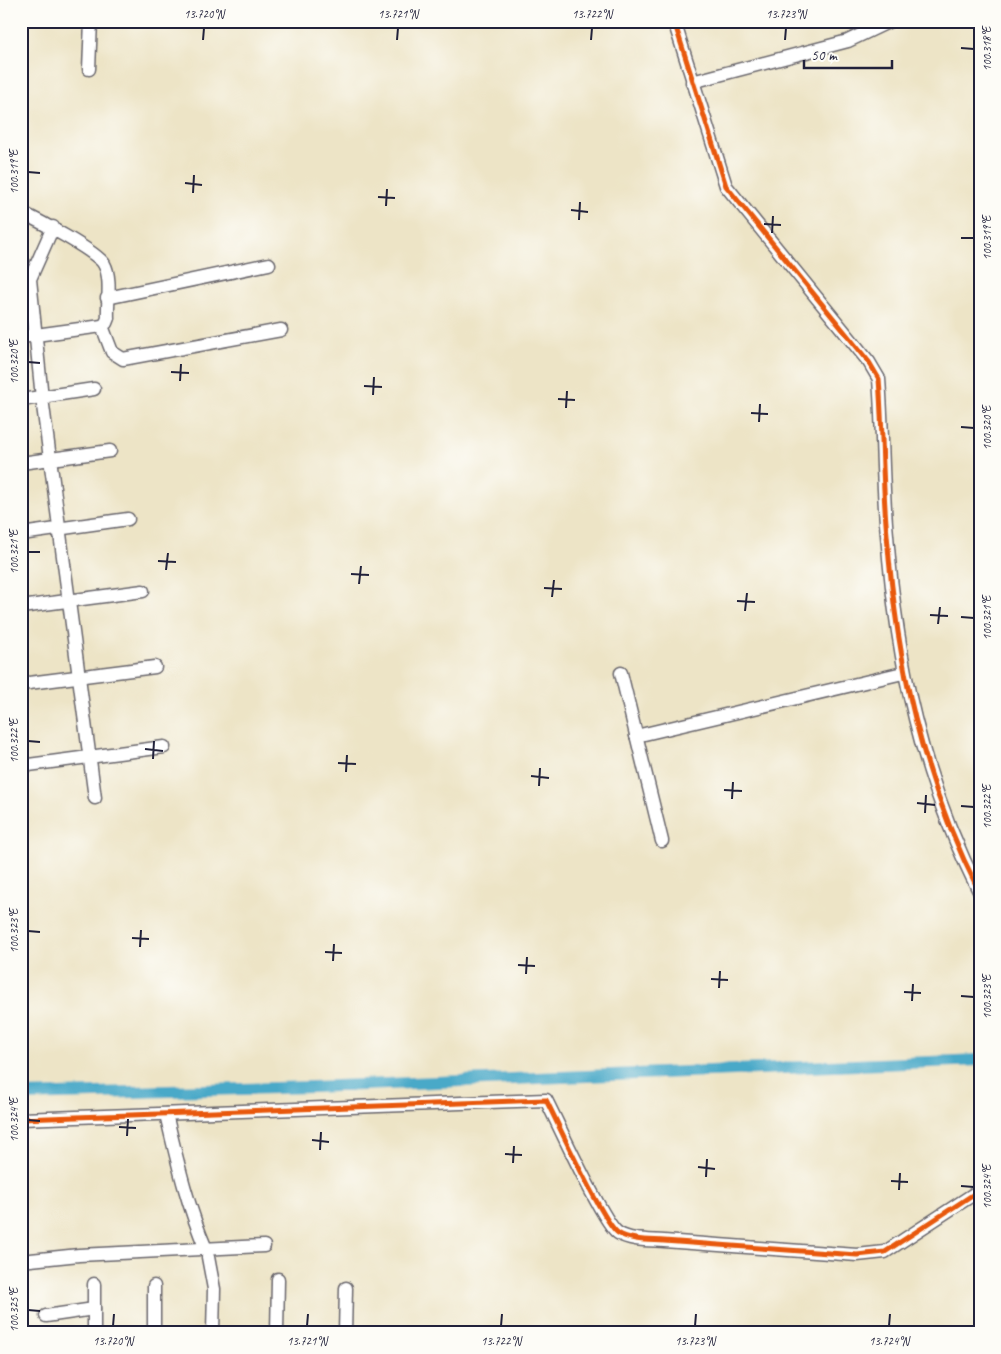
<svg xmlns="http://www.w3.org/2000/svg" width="1001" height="1354" font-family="Caveat,sans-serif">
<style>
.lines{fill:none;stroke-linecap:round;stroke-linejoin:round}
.canal{stroke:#49a9c8;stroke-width:12}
.minor-casing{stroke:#69666c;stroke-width:15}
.minor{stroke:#fff;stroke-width:12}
.cycleway-casing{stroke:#fdfcf7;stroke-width:8}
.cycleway{stroke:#e8590c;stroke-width:5}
.ticks{fill:none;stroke:#22223b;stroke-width:2}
.neatline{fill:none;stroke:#22223b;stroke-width:2}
.ticks-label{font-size:12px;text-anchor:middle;fill:#22223b}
</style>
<rect width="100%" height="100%" fill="#fdfcf7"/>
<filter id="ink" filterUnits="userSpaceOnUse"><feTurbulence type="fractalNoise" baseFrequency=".02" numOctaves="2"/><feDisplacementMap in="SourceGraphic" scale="10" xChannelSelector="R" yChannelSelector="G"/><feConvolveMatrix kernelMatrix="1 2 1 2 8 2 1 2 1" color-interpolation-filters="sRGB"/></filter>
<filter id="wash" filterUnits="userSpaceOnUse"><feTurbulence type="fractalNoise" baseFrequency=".0096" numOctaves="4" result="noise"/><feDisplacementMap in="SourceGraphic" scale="20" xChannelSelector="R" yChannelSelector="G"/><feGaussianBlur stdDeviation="1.12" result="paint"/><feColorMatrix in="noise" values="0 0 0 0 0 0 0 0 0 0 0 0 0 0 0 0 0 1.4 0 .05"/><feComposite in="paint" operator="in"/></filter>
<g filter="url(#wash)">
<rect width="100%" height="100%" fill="#ede4c6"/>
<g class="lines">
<!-- canal -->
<path class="canal" d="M 21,1095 L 312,1087 L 980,1060"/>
</g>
</g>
<g filter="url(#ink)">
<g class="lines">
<defs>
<g id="minor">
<path d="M 674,21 L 726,186 L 869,362 L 879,379 C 883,431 882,483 887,535 C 897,663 921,778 980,893"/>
<path d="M 89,69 L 91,21"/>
<path d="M 692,82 L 848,41 L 890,21"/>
<path d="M 21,212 C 37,220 96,251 104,264 C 112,278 107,303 108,318 L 106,323 L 102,326 L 21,337"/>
<path d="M 53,227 L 30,279 L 42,398 L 95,798"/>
<path d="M 107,298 L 269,264"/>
<path d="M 102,326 L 112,352 L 123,359 L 281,330"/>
<path d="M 21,400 L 94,389"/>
<path d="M 21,463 L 110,451"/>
<path d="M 21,534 L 128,519"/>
<path d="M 21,607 L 143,591"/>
<path d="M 621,673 L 662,841"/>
<path d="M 21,684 L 155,667"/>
<path d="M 636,736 L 903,673"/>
<path d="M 21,766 L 164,747"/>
<path d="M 166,1114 C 177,1160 187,1205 206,1249"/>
<path d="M 21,1119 L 546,1100 C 558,1123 603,1223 618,1233 C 630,1241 651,1240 664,1241 L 857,1255 L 885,1252 L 980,1190"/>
<path d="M 208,1257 L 214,1289 L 213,1333"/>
<path d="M 21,1261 L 79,1255 L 264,1246"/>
<path d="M 46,1316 L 94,1309"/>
<path d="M 94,1333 L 94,1284"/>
<path d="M 154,1333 L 154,1286"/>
<path d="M 277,1333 L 278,1279"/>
<path d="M 345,1333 L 346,1288"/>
</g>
</defs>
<!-- minor casing -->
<use href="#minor" class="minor-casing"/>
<!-- minor -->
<use href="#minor" class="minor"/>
<defs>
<g id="cycleway">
<path d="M 674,21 L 726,186 L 869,362 L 879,379 C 883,431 882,483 887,535 C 897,663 921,778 980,893"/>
<path d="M 21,1119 L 546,1100 C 558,1123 603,1223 618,1233 C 630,1241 651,1240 664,1241 L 857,1255 L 885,1252 L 980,1190"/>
</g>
</defs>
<!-- cycleway casing -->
<use href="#cycleway" class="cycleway-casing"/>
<!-- cycleway -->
<use href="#cycleway" class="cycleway"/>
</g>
</g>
<!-- ticks -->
<path class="ticks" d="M 203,40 L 204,28M 397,40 L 398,28M 591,40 L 592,28M 785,40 L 786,28M 961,48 L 974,49M 28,172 L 40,173M 185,183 L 202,185M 193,193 L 194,175M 378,197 L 395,198M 386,206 L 387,189M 571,210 L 588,212M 579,220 L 580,202M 764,224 L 781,225M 772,233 L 773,216M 961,238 L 974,238M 28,362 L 40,363M 171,372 L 189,373M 180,381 L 181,364M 364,386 L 382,387M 373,395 L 374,377M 558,399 L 575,400M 566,408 L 567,391M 751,413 L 768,414M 759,422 L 760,404M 961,427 L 974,428M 28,552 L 40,552M 158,561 L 176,562M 166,570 L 168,553M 351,574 L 369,575M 359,584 L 361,566M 544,588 L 562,589M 552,597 L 554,580M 737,601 L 755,602M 745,611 L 747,593M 930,615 L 948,616M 961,617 L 974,618M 938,624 L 940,607M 28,741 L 40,742M 145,749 L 163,751M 153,759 L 154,741M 338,763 L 356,764M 346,772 L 347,755M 531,776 L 549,778M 539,786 L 540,768M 724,790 L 742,791M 732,799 L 733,782M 917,803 L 935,805M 961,806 L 974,807M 925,813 L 926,795M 28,931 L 40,932M 132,938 L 149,939M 140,947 L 141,930M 325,952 L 342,953M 333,961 L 334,944M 518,965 L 535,966M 526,974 L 527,957M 711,979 L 728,980M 719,988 L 720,971M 904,992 L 921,993M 961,996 L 974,997M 912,1001 L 913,984M 28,1120 L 40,1121M 119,1127 L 136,1128M 127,1136 L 128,1119M 312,1140 L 329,1142M 320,1150 L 321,1132M 505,1154 L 522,1155M 513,1163 L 514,1146M 698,1167 L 715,1169M 706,1177 L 707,1159M 891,1181 L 908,1182M 961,1186 L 974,1187M 899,1190 L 900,1173M 28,1310 L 40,1311M 113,1326 L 114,1314M 307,1326 L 308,1314M 501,1326 L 502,1314M 695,1326 L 696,1314M 889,1326 L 890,1314"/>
<!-- margin -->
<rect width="1001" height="1354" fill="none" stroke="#fdfcf7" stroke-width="55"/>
<!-- scale -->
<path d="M804 60v8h88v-8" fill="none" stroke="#22223b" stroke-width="2.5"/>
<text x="811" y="60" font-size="15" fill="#22223b" stroke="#fdfcf7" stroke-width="4" paint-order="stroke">50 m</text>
<rect x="28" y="28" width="946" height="1298" class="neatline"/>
<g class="ticks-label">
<text x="204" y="18">13.720°N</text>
<text x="398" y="18">13.721°N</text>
<text x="592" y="18">13.722°N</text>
<text x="786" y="18">13.723°N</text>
<text transform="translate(987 49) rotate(-90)" y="4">100.318°E</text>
<text transform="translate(14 172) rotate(-90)" y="4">100.319°E</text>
<text transform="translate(987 238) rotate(-90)" y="4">100.319°E</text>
<text transform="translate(14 362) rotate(-90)" y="4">100.320°E</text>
<text transform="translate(987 428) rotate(-90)" y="4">100.320°E</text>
<text transform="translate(14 552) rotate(-90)" y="4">100.321°E</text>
<text transform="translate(987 618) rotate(-90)" y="4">100.321°E</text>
<text transform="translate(14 741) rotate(-90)" y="4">100.322°E</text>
<text transform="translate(987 807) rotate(-90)" y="4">100.322°E</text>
<text transform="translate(14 931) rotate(-90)" y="4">100.323°E</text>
<text transform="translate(987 997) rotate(-90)" y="4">100.323°E</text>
<text transform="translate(14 1120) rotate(-90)" y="4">100.324°E</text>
<text transform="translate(987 1187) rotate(-90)" y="4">100.324°E</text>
<text transform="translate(14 1310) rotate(-90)" y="4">100.325°E</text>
<text x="113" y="1345">13.720°N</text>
<text x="307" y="1345">13.721°N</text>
<text x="501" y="1345">13.722°N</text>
<text x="695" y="1345">13.723°N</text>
<text x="889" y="1345">13.724°N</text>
</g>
</svg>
